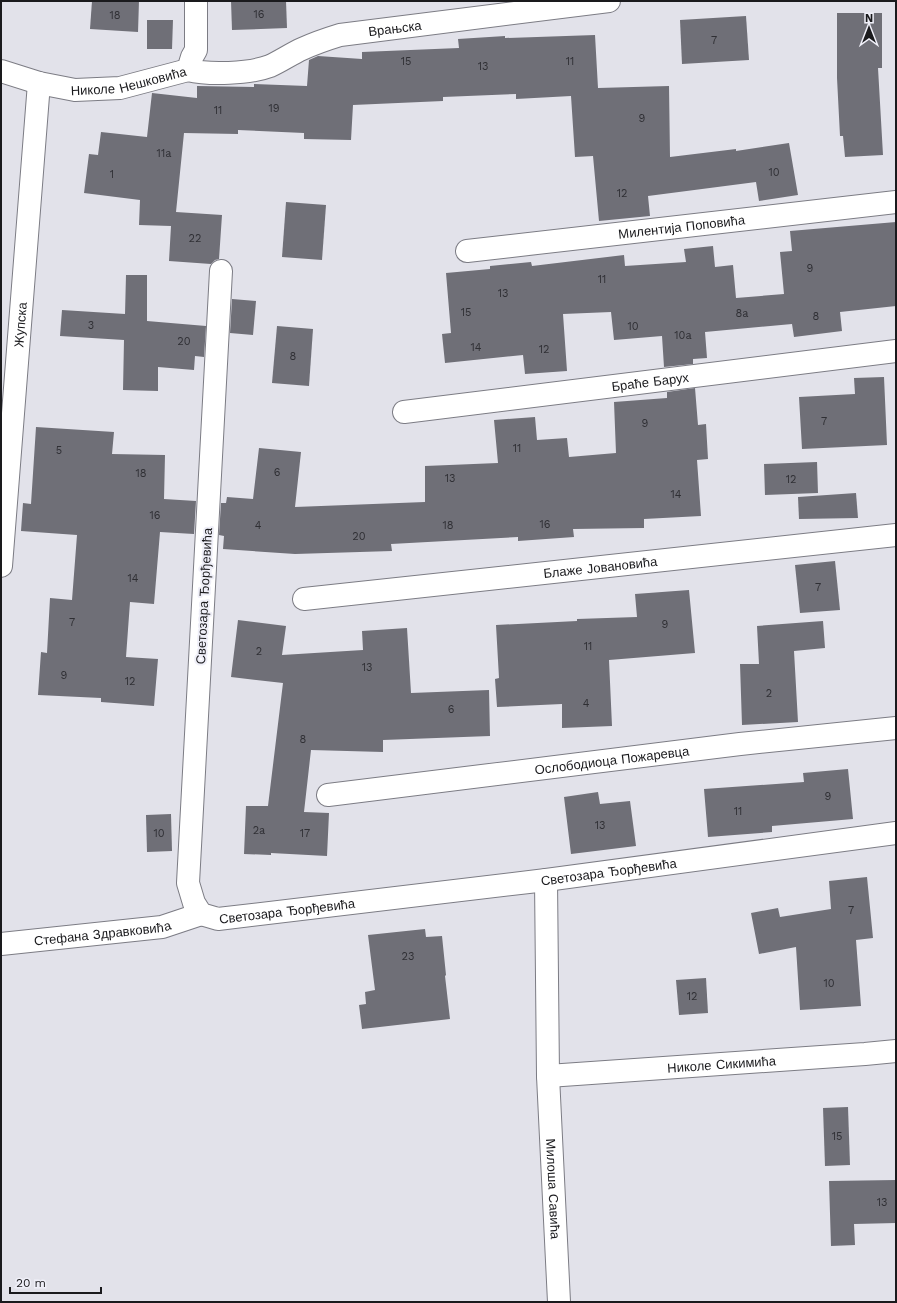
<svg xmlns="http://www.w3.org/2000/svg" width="897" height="1303" font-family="'Work Sans',sans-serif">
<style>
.building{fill:#6f6f77}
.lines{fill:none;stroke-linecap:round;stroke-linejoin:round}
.minor-casing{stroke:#7c7c84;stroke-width:24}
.minor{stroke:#fff;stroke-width:22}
.labels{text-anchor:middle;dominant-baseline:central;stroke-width:4;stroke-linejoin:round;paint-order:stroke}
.number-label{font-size:11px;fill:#2f2f34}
.street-label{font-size:13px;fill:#1a1a1d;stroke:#efeff8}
</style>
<rect width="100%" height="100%" fill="#e2e2ea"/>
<!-- building -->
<g class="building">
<path d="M 92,1 L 139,1 L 138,32 L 90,29 Z"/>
<path d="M 231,1 L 286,1 L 287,28 L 232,30 Z"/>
<path d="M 837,13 L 882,13 L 882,68 L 878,68 L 883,155 L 845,157 L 843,136 L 840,136 L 837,78 Z"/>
<path d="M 746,16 L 749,60 L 682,64 L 680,20 Z"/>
<path d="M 147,20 L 173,20 L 172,49 L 147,49 Z"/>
<path d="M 595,35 L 598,88 L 669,86 L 670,157 L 736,149 L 736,151 L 789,143 L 798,195 L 759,201 L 756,182 L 648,196 L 650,216 L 599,221 L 593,156 L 575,157 L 571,96 L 516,99 L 516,94 L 443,97 L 443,101 L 353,105 L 351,140 L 304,139 L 304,133 L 238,130 L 238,134 L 184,133 L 176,212 L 222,215 L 219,259 L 215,260 L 211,264 L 169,261 L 171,226 L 139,225 L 140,200 L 84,193 L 89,154 L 98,155 L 101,132 L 147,137 L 152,93 L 197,98 L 197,86 L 254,87 L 254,84 L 307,86 L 309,60 L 318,56 L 362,59 L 362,52 L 459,48 L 458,39 L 505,36 L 505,38 Z"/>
<path d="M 286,202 L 326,205 L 322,260 L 282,257 Z"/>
<path d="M 896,222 L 896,306 L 840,312 L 842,331 L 794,337 L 792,324 L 705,332 L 707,358 L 693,359 L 693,364 L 664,367 L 662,336 L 614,340 L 611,312 L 563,314 L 567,371 L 525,374 L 523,355 L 445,363 L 442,334 L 451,333 L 446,273 L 490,269 L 490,266 L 531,262 L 532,266 L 624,255 L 625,266 L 686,262 L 684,249 L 713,246 L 715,267 L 733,265 L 736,298 L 784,294 L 780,252 L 792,251 L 790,231 Z"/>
<path d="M 126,275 L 147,275 L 147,321 L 206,326 L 204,357 L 195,356 L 194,370 L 158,367 L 158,391 L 123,390 L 124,340 L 60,336 L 62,310 L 125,314 Z"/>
<path d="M 232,299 L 256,301 L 253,335 L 230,333 Z"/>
<path d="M 277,326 L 313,329 L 309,386 L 272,383 Z"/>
<path d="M 884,377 L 887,445 L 802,449 L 799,397 L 855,394 L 854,378 Z"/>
<path d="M 695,388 L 698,425 L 706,424 L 708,459 L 697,460 L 701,516 L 644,519 L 644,528 L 573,529 L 574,537 L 518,541 L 518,537 L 391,544 L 392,551 L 295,554 L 223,549 L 224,536 L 219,535 L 221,503 L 226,503 L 227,497 L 253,499 L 259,448 L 301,452 L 295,507 L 425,502 L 425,466 L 498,463 L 494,420 L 535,417 L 537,440 L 567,438 L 569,457 L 616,453 L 614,402 L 667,398 L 667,392 Z"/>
<path d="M 36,427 L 114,432 L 112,454 L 165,455 L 164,499 L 196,501 L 194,534 L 160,532 L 154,604 L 130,602 L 126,657 L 158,659 L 154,706 L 101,702 L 101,698 L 38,695 L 41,652 L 47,653 L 50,598 L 72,600 L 77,535 L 21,531 L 23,503 L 31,504 Z"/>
<path d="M 817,462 L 818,493 L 765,495 L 764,464 Z"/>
<path d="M 856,493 L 858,518 L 799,519 L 798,497 Z"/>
<path d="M 835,561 L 840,610 L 800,613 L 795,565 Z"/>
<path d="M 689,590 L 695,653 L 609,660 L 612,726 L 562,728 L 562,704 L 497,707 L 495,679 L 499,678 L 496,625 L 577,621 L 577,619 L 637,617 L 635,594 Z"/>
<path d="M 238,620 L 286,626 L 282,655 L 363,650 L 362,631 L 407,628 L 411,693 L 489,690 L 490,736 L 383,740 L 383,752 L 311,750 L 304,812 L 329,813 L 327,856 L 271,853 L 271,855 L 244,854 L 246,806 L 268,806 L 283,683 L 231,677 Z"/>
<path d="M 823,621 L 825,648 L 794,651 L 798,722 L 742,725 L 740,664 L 759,664 L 757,626 Z"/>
<path d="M 848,769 L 853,819 L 772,826 L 772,832 L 708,837 L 704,789 L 804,782 L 803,773 Z"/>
<path d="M 598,792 L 600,804 L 630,801 L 636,846 L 571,854 L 564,797 Z"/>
<path d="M 171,814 L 172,851 L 147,852 L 146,815 Z"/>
<path d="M 867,877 L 873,938 L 856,940 L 861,1006 L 800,1010 L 796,947 L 759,954 L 751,913 L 778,908 L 780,917 L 831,909 L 829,881 Z"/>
<path d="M 425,929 L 426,937 L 442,936 L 446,975 L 445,976 L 450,1019 L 362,1029 L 359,1005 L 366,1004 L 365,992 L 375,990 L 368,935 Z"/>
<path d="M 706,978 L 708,1013 L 679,1015 L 676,980 Z"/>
<path d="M 848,1107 L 850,1165 L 825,1166 L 823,1108 Z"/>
<path d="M 896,1180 L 896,1223 L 854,1224 L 855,1245 L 831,1246 L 829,1181 Z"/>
</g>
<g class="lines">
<defs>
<g id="minor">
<path id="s1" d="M 188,70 C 209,75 249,74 270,66 C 281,61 291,54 302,49 C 315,43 327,39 340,35 L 609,1"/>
<path id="s2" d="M 1,71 L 39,83 L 75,90 L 120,88 L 188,70 L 192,57 L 196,50 L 196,1"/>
<path id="s3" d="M 467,251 L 896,202"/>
<path id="s4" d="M 221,271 L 188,883 L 194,903 L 201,914 L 218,919 L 546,880 L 896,833"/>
<path id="s5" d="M 404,412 L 896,351"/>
<path id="s6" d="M 1,566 L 39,83"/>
<path id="s7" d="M 304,599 L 896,535"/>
<path id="s8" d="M 328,795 L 740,744 L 896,728"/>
<path id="s9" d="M 546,880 L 548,1076 L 559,1302"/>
<path id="s10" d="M 1,944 L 162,927 L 201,914"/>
<path id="s11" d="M 548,1076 L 865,1054 L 896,1051"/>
</g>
</defs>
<!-- minor casing -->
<use href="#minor" class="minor-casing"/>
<!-- minor -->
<use href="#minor" class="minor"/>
</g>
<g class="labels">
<!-- number labels -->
<g class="number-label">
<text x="259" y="14">16</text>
<text x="115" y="15">18</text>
<text x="714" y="40">7</text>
<text x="406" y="61">15</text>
<text x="570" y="61">11</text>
<text x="483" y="66">13</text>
<text x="274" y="108">19</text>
<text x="218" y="110">11</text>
<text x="642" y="118">9</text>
<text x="164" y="153">11a</text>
<text x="774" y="172">10</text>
<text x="112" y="174">1</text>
<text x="622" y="193">12</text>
<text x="195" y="238">22</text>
<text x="810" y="268">9</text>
<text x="602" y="279">11</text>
<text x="503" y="293">13</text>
<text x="466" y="312">15</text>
<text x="742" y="313">8a</text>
<text x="816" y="316">8</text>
<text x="91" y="325">3</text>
<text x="633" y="326">10</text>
<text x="683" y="335">10a</text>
<text x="184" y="341">20</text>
<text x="476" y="347">14</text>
<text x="544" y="349">12</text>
<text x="293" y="356">8</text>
<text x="824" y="421">7</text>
<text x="645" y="423">9</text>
<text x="517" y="448">11</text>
<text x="59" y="450">5</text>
<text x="277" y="472">6</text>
<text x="141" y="473">18</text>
<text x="450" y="478">13</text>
<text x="791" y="479">12</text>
<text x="676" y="494">14</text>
<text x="155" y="515">16</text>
<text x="545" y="524">16</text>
<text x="258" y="525">4</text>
<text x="448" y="525">18</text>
<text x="359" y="536">20</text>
<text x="133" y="578">14</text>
<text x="818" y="587">7</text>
<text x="72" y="622">7</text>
<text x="665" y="624">9</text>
<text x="588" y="646">11</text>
<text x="259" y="651">2</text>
<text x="367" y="667">13</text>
<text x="64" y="675">9</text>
<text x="130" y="681">12</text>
<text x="769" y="693">2</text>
<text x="586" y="703">4</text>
<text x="451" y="709">6</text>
<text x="303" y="739">8</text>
<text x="828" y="796">9</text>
<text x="738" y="811">11</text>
<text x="600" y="825">13</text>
<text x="259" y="830">2a</text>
<text x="159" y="833">10</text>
<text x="305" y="833">17</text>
<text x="851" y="910">7</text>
<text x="408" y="956">23</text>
<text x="829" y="983">10</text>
<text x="692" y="996">12</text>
<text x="837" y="1136">15</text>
<text x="882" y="1202">13</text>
</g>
<!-- street labels -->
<g class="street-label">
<text stroke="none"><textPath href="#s1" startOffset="215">Врањска</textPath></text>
<text stroke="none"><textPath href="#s2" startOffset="131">Николе Нешковића</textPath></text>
<text stroke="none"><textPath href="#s3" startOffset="216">Милентија Поповића</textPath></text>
<text stroke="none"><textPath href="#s6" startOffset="242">Жупска</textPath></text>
<text stroke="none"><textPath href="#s5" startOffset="248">Браће Барух</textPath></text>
<text stroke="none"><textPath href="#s7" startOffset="298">Блаже Јовановића</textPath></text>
<text transform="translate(204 596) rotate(-87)">Светозара Ђорђевића</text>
<text stroke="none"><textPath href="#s8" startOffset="286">Ослободиоца Пожаревца</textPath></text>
<text stroke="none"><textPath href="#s4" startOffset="1058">Светозара Ђорђевића</textPath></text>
<text stroke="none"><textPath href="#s4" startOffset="734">Светозара Ђорђевића</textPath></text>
<text stroke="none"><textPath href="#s10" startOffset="102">Стефана Здравковића</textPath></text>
<text stroke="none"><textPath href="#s11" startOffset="174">Николе Сикимића</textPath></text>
<text stroke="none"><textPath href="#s9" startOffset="309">Милоша Савића</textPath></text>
</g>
</g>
<!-- border -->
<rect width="897" height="1303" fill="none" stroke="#1a1a1d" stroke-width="4"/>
<!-- north arrow -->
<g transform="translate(869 28)" stroke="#efeff8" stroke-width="3" paint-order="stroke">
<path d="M0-3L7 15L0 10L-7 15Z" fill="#1a1a1d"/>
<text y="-6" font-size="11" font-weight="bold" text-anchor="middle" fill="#1a1a1d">N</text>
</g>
<!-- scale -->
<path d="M10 1287v6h91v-6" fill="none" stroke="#1a1a1d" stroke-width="2"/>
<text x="16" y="1287" font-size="12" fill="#1a1a1d" stroke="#efeff8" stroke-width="3" paint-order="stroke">20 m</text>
</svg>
